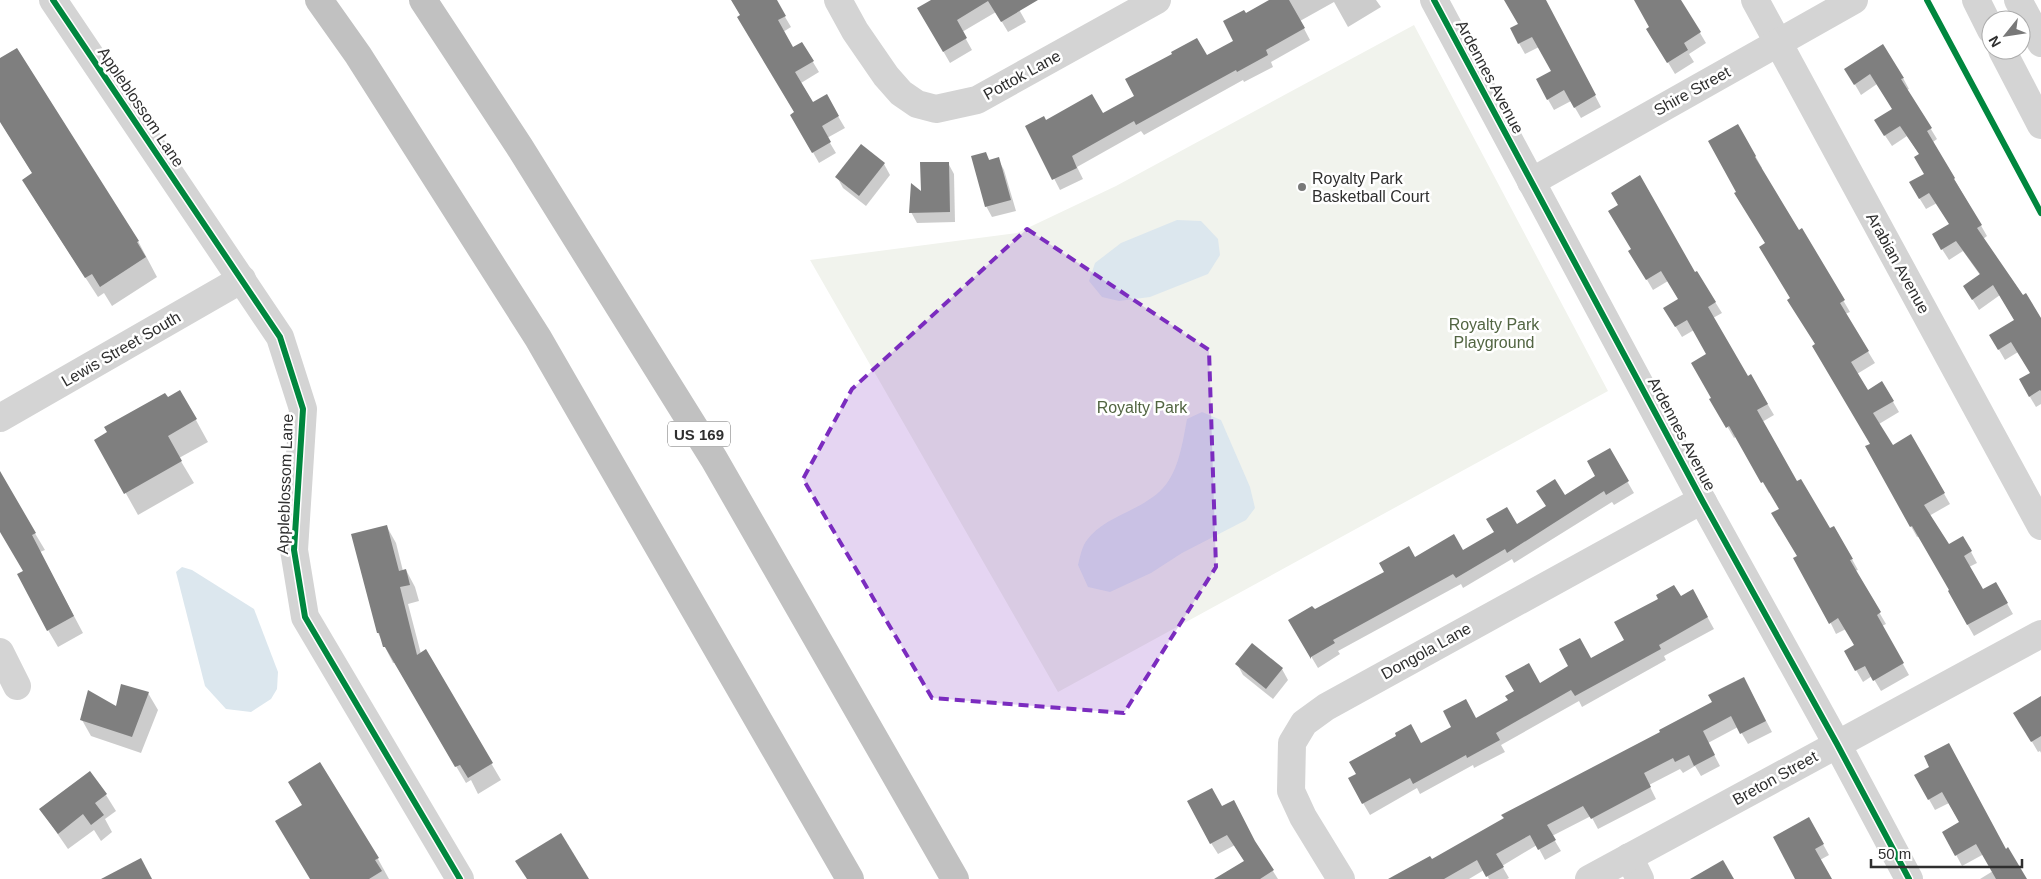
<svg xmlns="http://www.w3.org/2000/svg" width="2041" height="879" font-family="Arial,sans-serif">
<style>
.green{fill:#f1f3ed}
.water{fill:#dce7ee}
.shadow{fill:#0003}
.building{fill:#7f7f7f}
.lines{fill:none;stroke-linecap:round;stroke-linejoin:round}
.minor{stroke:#d4d4d4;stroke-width:28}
.highway{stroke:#c1c1c1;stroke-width:28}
.cycleway-casing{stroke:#fff;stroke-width:9}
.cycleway{stroke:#00873e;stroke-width:6}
.marked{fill:#7b2cbf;fill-opacity:0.2;stroke:#7b2cbf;stroke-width:4;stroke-dasharray:10 6;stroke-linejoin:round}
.poi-dot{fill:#787878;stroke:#fff;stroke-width:2}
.labels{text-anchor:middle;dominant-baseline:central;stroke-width:5;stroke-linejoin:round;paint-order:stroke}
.shield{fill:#fff;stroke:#6d6d6d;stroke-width:1}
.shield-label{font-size:15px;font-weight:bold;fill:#2f2f2f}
.street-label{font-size:16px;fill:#2f2f2f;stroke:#fff}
.poi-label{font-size:16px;fill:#2f2f2f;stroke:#fff;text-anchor:start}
.park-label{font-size:16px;fill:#526542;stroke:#fff}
</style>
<rect width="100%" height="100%" fill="#fff"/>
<!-- green -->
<path class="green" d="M 1414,25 L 1608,391 L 1058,692 L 810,260 L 1017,233 L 1116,186 Z"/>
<!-- water -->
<g class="water">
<path d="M 1177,220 L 1201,221 L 1218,239 L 1220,255 L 1208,274 L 1150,297 L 1119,301 L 1102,297 L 1089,281 L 1095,263 L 1121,243 Z"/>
<path d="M 1202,412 L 1221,420 L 1250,487 L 1255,508 L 1246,520 L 1182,553 L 1151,573 L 1110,592 L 1088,587 L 1078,565 C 1080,557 1082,546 1087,540 C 1104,516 1142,511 1163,488 C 1179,471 1183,440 1187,419 Z"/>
<path d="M 182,567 L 192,570 L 254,609 L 278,672 L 277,689 L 271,699 L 251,712 L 226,709 L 205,686 L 176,572 Z"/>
</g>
<!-- shadow -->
<g class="shadow">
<path d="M 732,0 L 775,0 L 791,27 L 783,32 L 793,49 L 802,44 L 819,72 L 801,83 L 813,103 L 826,96 L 845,128 L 827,138 L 836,153 L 819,163 L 792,115 L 796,113 Z"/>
<path d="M 933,0 L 1022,0 L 1016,4 L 1026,22 L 1008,32 L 996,12 L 962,32 L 972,50 L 950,63 L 919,9 Z"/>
<path d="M 1271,0 L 1376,0 L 1381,7 L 1348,27 L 1334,2 L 1300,21 L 1310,40 L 1271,62 L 1273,67 L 1244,82 L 1243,80 L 1144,135 L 1141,131 L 1077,167 L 1083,179 L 1060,190 L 1027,126 L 1046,122 L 1102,115 L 1235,41 L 1245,14 Z"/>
<path d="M 1506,0 L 1539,0 L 1555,19 L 1601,107 L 1581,118 L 1571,101 L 1554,110 L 1537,80 L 1552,72 L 1539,47 L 1525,54 L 1511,29 L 1519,24 Z"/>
<path d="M 1636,0 L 1659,0 L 1700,33 L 1706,43 L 1689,54 L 1694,62 L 1675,74 L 1648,29 L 1651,27 Z"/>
<path d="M 0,60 L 138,241 L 157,277 L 112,306 L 104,293 L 98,297 L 35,200 L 33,174 L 0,121 Z"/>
<path d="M 1846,69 L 1903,78 L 1909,89 L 1907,90 L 1937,139 L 1933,142 L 1987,236 L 1983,239 L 2041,321 L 2041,404 L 2036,407 L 2020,380 L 2031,373 L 2018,352 L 2005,360 L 1991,336 L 2015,321 L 2000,295 L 1979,310 L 1971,297 L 1980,275 L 1963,251 L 1949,260 L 1933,235 L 1950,224 L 1937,203 L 1926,209 L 1910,183 L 1925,174 L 1920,155 L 1907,136 L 1892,146 L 1882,131 L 1893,109 L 1877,84 L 1861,95 Z"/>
<path d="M 1738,125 L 1762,168 L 1760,168 L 1799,231 L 1802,230 L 1850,312 L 1845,314 L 1875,363 L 1857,374 L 1868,391 L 1882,383 L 1899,412 L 1879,424 L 1892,447 L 1911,436 L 1950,504 L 1929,516 L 1948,546 L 1963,537 L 1977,563 L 1969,567 L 1983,591 L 1996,584 L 2013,614 L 1974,636 L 1949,592 L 1951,591 L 1920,536 L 1917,537 L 1866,447 L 1871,444 L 1816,345 L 1792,299 L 1766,244 L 1738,192 Z"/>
<path d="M 986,154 L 990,161 L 998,159 L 1004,170 L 1016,211 L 992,217 L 986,206 Z"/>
<path d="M 948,163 L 954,174 L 955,222 L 917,223 L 911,212 Z"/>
<path d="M 884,164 L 890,175 L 866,206 L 843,188 L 837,177 Z"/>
<path d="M 1630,251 L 1694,274 L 1697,273 L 1722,313 L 1713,318 L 1747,378 L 1751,376 L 1774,415 L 1762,422 L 1797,483 L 1830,529 L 1834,527 L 1858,570 L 1855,571 L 1886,624 L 1882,626 L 1909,675 L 1881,691 L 1872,676 L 1863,682 L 1845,651 L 1855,646 L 1846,629 L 1836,634 L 1798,556 L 1781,509 L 1770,492 L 1769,493 L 1737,436 L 1734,438 L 1711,399 L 1713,398 L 1708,355 L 1694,330 L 1682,337 L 1665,309 L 1679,300 L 1668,281 L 1653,290 Z"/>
<path d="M 180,391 L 208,442 L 179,458 L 194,483 L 138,515 L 96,440 Z"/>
<path d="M 1609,450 L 1634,493 L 1614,505 L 1612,502 L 1514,563 L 1512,559 L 1463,588 L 1461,584 L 1338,651 L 1340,654 L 1318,668 L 1290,621 L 1314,611 L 1415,558 L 1463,551 L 1517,525 L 1597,476 Z"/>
<path d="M 3,480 L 45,550 L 40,552 L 83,633 L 58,647 L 48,630 L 25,572 L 0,530 L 0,482 Z"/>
<path d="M 387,527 L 396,543 L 403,571 L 406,570 L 415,587 L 419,601 L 408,604 L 421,654 L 425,651 L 501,780 L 478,794 L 471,780 L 466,783 L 395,663 L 393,663 L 378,633 Z"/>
<path d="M 1693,591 L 1714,629 L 1664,656 L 1666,660 L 1582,707 L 1579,701 L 1501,745 L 1505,752 L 1474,768 L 1473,765 L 1420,794 L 1417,788 L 1370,815 L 1349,779 L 1476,719 L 1539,684 L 1591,660 L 1625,641 L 1680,598 Z"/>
<path d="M 1237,664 L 1282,669 L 1288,680 L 1273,699 L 1243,675 Z"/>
<path d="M 1750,690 L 1772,732 L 1748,744 L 1738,727 L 1708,743 L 1720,766 L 1701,776 L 1695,766 L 1683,773 L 1680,769 L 1649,785 L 1656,799 L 1598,829 L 1591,816 L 1552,836 L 1561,851 L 1545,860 L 1537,845 L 1502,866 L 1509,878 L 1507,879 L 1489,879 L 1484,870 L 1469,879 L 1402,879 L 1431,861 Z"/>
<path d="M 148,693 L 158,710 L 141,753 L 91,736 L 82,720 L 117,708 Z"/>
<path d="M 2041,697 L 2041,753 L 2040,751 L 2038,752 L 2015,713 Z"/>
<path d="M 320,764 L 378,859 L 389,879 L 311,879 L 304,805 Z"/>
<path d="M 1931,768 L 2005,850 L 2026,879 L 1980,879 L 1993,871 L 1984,854 L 1962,866 L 1944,832 L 1960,823 L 1949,803 L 1935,810 L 1916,776 Z"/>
<path d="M 106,795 L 116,811 L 105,819 L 112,832 L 101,841 L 94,830 L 68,849 L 41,810 Z"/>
<path d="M 1222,808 L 1257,846 L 1278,879 L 1237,879 L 1245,861 L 1235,845 L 1218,854 L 1211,843 Z"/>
<path d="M 1809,819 L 1829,855 L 1820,860 L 1831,879 L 1798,879 Z"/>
</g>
<!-- building -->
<g class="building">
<path d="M 731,0 L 777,0 L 786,16 L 778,20 L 793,47 L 802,42 L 814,61 L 795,72 L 813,102 L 827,94 L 839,116 L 822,126 L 831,142 L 812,153 L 790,115 L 794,112 L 737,17 L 740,15 Z"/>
<path d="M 931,0 L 1038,0 L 1001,22 L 988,1 L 957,20 L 967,38 L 943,52 L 917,8 Z"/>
<path d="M 1269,0 L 1289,0 L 1305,28 L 1266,50 L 1268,55 L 1237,72 L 1236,70 L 1136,125 L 1134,121 L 1072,156 L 1077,168 L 1052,180 L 1025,126 L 1044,116 L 1046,120 L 1092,94 L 1103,113 L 1134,96 L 1125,79 L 1172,54 L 1171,52 L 1197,38 L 1207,55 L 1233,41 L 1223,21 L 1244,10 L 1246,13 Z"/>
<path d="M 1504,0 L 1546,0 L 1596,95 L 1574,108 L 1564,90 L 1547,100 L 1536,79 L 1551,71 L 1532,37 L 1518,44 L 1510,28 L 1518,24 Z"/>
<path d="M 1634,0 L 1681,0 L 1701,32 L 1684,43 L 1688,50 L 1667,63 L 1646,29 L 1649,27 Z"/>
<path d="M 1883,44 L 1904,78 L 1901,79 L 1932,128 L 1927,131 L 1955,178 L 1954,179 L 1982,225 L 1977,228 L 2023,295 L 2026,293 L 2041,318 L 2041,391 L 2040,390 L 2029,397 L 2019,379 L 2030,373 L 2011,342 L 1998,350 L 1989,335 L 2014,320 L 1993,285 L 1972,300 L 1963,286 L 1980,274 L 1956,241 L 1941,250 L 1932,234 L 1949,224 L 1929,193 L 1919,199 L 1909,182 L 1924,174 L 1914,157 L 1919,154 L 1900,126 L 1884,136 L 1874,120 L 1892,109 L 1870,74 L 1854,85 L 1844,69 Z"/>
<path d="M 17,48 L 139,241 L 137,242 L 146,257 L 100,287 L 92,274 L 85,278 L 22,180 L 32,173 L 0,122 L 0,58 Z"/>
<path d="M 1738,124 L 1756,156 L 1755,157 L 1799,230 L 1802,228 L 1845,300 L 1840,303 L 1869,351 L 1851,362 L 1868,390 L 1882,381 L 1894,401 L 1873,413 L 1893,445 L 1911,434 L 1945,493 L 1924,505 L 1949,544 L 1963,536 L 1972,551 L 1964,556 L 1983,589 L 1996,582 L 2008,603 L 1967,625 L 1948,591 L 1949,590 L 1912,526 L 1910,527 L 1865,446 L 1870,444 L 1812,346 L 1815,344 L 1787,300 L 1790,298 L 1759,247 L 1765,243 L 1734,193 L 1736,192 L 1708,141 Z"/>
<path d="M 861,144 L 885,163 L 859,196 L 835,177 Z"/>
<path d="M 986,152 L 989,160 L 999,157 L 1011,200 L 985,207 L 971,156 Z"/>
<path d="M 920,162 L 949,162 L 950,212 L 909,213 L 911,183 L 921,191 Z"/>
<path d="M 1640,175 L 1695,272 L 1697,271 L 1716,302 L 1708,307 L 1748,376 L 1751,374 L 1768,404 L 1757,410 L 1797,481 L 1801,479 L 1830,528 L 1834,526 L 1853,559 L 1850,560 L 1881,612 L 1877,615 L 1904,663 L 1873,681 L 1865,666 L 1855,671 L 1844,651 L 1854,645 L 1838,618 L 1829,624 L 1793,558 L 1797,556 L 1771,513 L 1779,509 L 1763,482 L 1761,483 L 1729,426 L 1726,428 L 1709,399 L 1711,398 L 1691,363 L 1706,354 L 1687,320 L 1675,327 L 1663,308 L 1678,299 L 1661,271 L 1646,280 L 1628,251 L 1631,249 L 1608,211 L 1618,205 L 1611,193 Z"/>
<path d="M 180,390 L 197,419 L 168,436 L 182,461 L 124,494 L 94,440 L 107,432 L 104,427 L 165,393 L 168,397 Z"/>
<path d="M 1610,448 L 1629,481 L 1606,495 L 1604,491 L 1507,553 L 1505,549 L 1456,578 L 1453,574 L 1333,640 L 1335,643 L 1311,657 L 1311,659 L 1288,620 L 1312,606 L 1315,609 L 1384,572 L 1379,563 L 1409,546 L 1415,557 L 1454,534 L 1463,550 L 1494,532 L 1486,519 L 1507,507 L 1517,524 L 1546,506 L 1536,491 L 1555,479 L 1565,495 L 1595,476 L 1587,461 Z"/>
<path d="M 0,471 L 36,533 L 32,535 L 74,616 L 47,631 L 17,574 L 23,571 L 0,532 Z"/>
<path d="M 387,525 L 399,571 L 406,569 L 410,585 L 400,587 L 417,655 L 426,649 L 493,763 L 468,778 L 460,765 L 455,767 L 385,647 L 383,647 L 379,633 L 377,633 L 351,534 Z"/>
<path d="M 1674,585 L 1681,596 L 1693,589 L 1708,617 L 1659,645 L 1661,649 L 1575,696 L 1571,690 L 1496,733 L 1500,740 L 1467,758 L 1466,755 L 1413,784 L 1410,778 L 1362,804 L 1348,778 L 1356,774 L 1349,762 L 1396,736 L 1395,733 L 1411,724 L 1421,743 L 1451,727 L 1443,711 L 1466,699 L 1476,718 L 1508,700 L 1505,696 L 1514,691 L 1505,676 L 1529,663 L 1540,683 L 1568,666 L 1559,649 L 1580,638 L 1591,658 L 1624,640 L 1614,622 L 1658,599 L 1656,595 Z"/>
<path d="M 1252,643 L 1283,668 L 1266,689 L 1235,664 Z"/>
<path d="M 1744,677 L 1766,721 L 1740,734 L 1731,716 L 1703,731 L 1715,755 L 1694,766 L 1689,755 L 1675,762 L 1673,758 L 1644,773 L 1651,787 L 1591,819 L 1583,806 L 1547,825 L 1556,840 L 1538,850 L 1530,835 L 1496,854 L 1504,867 L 1486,877 L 1477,860 L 1444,879 L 1388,879 L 1430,856 L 1432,859 L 1504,818 L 1501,815 L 1660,732 L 1659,730 L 1712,702 L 1708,695 Z"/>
<path d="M 121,684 L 149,692 L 132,737 L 80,720 L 88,690 L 116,706 Z"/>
<path d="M 2041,696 L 2041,736 L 2031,742 L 2013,713 Z"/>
<path d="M 1949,743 L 2006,849 L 2008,847 L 2027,879 L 1996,879 L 1976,844 L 1955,856 L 1942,832 L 1959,822 L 1942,792 L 1928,800 L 1914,775 L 1929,767 L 1924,756 Z"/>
<path d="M 320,762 L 379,858 L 375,860 L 382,871 L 369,879 L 310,879 L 275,821 L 302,805 L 288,782 Z"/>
<path d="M 90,771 L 107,794 L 95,803 L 104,815 L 91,825 L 83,814 L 58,834 L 39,809 Z"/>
<path d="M 1212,788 L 1222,806 L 1234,800 L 1255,841 L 1274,870 L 1260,879 L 1214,879 L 1244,861 L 1227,835 L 1210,844 L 1187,801 Z"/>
<path d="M 1809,817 L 1824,844 L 1815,849 L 1832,879 L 1795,879 L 1773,837 Z"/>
<path d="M 561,833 L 589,879 L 527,879 L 515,861 Z"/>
<path d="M 141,858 L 152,879 L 101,879 Z"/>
<path d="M 1723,860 L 1734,879 L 1690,879 Z"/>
</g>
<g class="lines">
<!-- minor -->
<g class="minor">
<path d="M 53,0 L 280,337 L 303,409 L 294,550 L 305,617 L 460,879"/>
<path d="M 838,0 L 855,31 L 886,76 L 901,93 L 917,104 L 936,109 L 977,100 L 1157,0"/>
<path d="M 1434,0 L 1703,502 L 1837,744 L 1909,879"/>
<path d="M 1755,0 L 2041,526"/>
<path d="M 1976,0 L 1991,30"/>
<path d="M 2018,0 L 2041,43"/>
<path d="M 2002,50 L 2041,125"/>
<path d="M 1531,182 L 1854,0"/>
<path d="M 0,418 L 242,279"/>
<path d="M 0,652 L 17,686"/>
<path d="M 1629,857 L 1640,879"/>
<path d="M 1341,879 L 1303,817 L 1291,791 L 1292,743 L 1304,723 L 1326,707 L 1691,506 L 1703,502"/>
<path d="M 1589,879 L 2041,634"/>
</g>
<!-- highway -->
<g class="highway">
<path d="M 319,0 L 358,55 L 538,338 L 850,879"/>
<path d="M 423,0 L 519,146 L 714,459 L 955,879"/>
</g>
<defs>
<g id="cycleway">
<path d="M 53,0 L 280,337 L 303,409 L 294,550 L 305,617 L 460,879"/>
<path d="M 1434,0 L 1703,502 L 1837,744 L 1909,879"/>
<path d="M 1927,0 L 2041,213"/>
</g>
</defs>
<!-- cycleway casing -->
<use href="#cycleway" class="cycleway-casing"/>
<!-- cycleway -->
<use href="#cycleway" class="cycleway"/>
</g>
<!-- marked area -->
<path class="marked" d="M 1027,229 L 1209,350 L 1216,567 L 1124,713 L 932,698 L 803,479 L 852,389 Z"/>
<!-- markers -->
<circle class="poi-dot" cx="1302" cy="187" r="5"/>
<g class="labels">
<!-- shield labels -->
<rect class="shield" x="668" y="421.5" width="62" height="25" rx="4"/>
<g class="shield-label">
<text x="699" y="434">US 169</text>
</g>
<!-- street labels -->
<g class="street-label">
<text transform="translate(1022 75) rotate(-29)">Pottok Lane</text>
<text transform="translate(1490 77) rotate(62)">Ardennes Avenue</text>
<text transform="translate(1692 91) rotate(-29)">Shire Street</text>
<text transform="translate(141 107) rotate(56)">Appleblossom Lane</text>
<text transform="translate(1898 263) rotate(61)">Arabian Avenue</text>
<text transform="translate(121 349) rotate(-30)">Lewis Street South</text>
<text transform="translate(1682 434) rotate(62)">Ardennes Avenue</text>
<text transform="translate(285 484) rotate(-88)">Appleblossom Lane</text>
<text transform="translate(1426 651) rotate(-29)">Dongola Lane</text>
<text transform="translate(1775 778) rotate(-29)">Breton Street</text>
</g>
<!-- poi labels -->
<g class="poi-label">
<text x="1312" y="178">Royalty Park<tspan x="1312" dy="18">Basketball Court</tspan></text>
</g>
<!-- park labels -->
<g class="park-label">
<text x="1494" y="324">Royalty Park<tspan x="1494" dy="18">Playground</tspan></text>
<text x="1142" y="407">Royalty Park</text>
</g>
</g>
<!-- north arrow -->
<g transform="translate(2006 35) rotate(240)"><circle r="24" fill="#ffffff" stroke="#acacac"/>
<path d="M0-4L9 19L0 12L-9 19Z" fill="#787878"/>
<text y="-8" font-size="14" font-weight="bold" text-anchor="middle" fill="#2f2f2f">N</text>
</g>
<!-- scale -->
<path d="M1871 859v8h151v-8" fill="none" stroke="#2f2f2f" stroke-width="2.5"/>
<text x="1878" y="859" font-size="15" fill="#2f2f2f" stroke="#ffffff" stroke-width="4" paint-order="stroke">50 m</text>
</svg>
